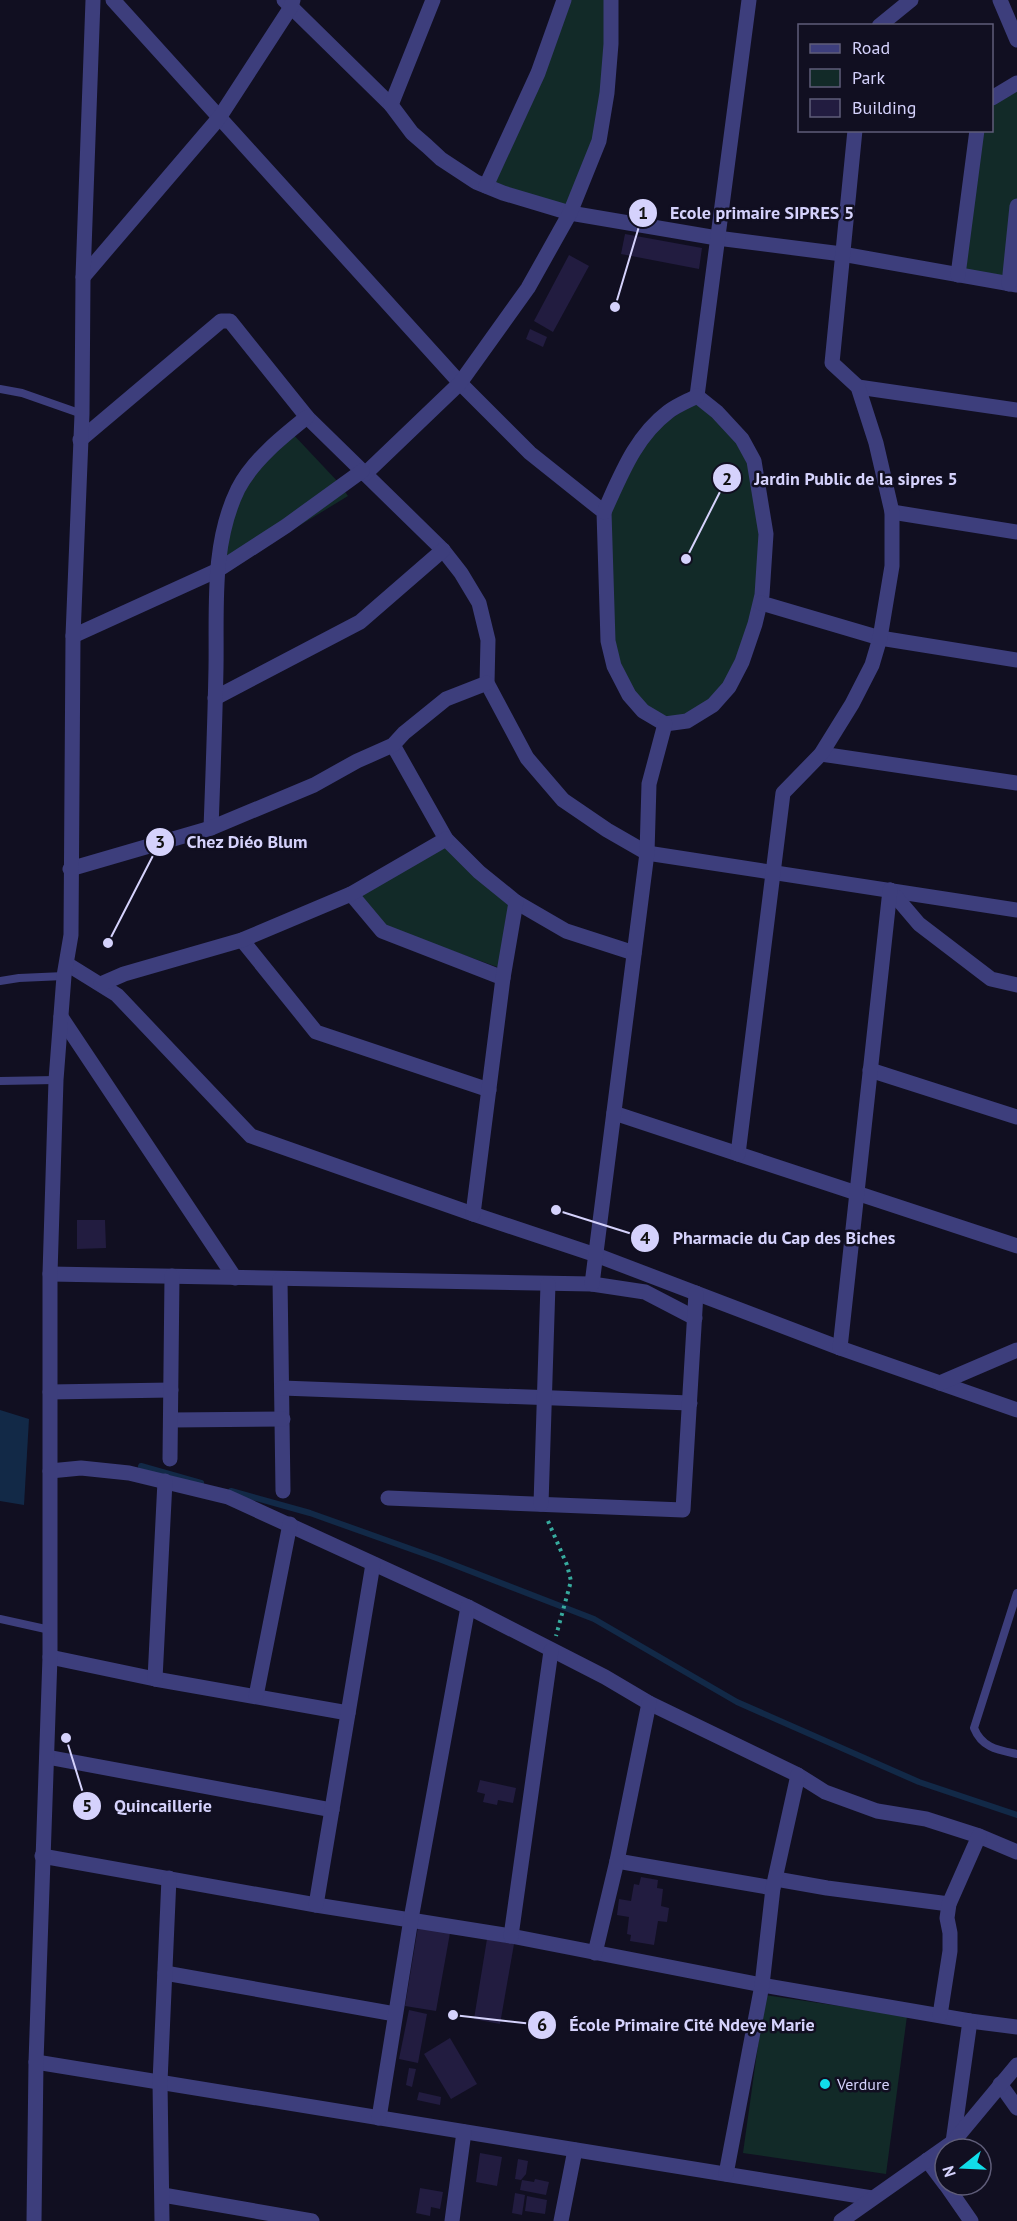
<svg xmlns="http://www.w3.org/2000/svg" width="1017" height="2221" font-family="'PT Sans',sans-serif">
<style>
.green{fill:#122a28}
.water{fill:#122947}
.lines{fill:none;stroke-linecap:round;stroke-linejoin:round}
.stream{stroke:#122947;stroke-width:6}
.building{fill:#221c40}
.path{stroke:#37ab9e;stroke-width:4;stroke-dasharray:3 4.5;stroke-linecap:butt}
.service{stroke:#3d3e7c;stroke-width:8}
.minor{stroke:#3d3e7c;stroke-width:15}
.tertiary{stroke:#3d3e7c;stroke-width:15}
.poi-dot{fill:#11dde9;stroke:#110f21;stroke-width:2}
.labels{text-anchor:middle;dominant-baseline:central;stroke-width:5;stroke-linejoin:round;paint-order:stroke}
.poi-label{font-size:16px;fill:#d5d2fc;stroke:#110f21;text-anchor:start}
.leader{fill:none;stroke:#d5d2fc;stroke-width:2}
.callout-dot{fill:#d5d2fc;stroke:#110f21;stroke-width:2}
.mark-label{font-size:18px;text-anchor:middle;font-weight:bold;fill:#111}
.callout-label{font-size:18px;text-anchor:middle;font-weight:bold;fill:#d5d2fc;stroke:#110f21;stroke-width:5;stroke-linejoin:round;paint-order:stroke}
</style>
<rect width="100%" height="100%" fill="#110f21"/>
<!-- green -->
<g class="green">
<path d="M 566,0 L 611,0 L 597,140 L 572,210 L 488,183 Z"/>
<path d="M 1017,87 L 1017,217 L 1009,279 L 959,273 L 978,131 L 992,130 L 992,101 Z"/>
<path d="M 699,401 L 738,441 L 760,484 L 769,532 L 745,662 L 704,708 L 664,722 L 628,693 L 606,640 L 605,513 L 645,435 Z"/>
<path d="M 291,432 L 339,483 L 348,496 L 223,572 L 227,527 L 241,487 Z"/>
<path d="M 446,842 L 516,907 L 503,969 L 385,927 L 354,895 Z"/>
<path d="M 765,1995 L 907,2016 L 886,2174 L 743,2153 Z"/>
</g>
<!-- water -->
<path class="water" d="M 0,1410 L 29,1419 L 24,1505 L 0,1501 Z"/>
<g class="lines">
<!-- stream -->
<g class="stream">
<path d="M 141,1466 L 201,1483"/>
<path d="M 231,1491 L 310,1513 L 439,1559 L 594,1619 L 737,1702 L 919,1782 L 1017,1815"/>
</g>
</g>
<!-- building -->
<g class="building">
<path d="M 625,234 L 702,248 L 699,269 L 621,254 Z"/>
<path d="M 569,255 L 589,266 L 553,332 L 534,321 Z"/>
<path d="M 530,329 L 547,337 L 543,347 L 526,339 Z"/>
<path d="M 77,1220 L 105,1220 L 106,1248 L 77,1249 Z"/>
<path d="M 480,1780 L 516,1788 L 513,1803 L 498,1800 L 497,1805 L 483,1802 L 485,1794 L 477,1792 Z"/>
<path d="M 641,1877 L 658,1880 L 657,1888 L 663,1889 L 661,1906 L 669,1908 L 667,1922 L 658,1921 L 654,1945 L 630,1941 L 631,1935 L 627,1934 L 629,1917 L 617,1915 L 619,1899 L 631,1901 L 634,1884 L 639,1885 Z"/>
<path d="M 418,1927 L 450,1933 L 436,2011 L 405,2006 Z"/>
<path d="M 487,1939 L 514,1944 L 500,2024 L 474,2019 Z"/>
<path d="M 409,2010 L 427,2014 L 418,2063 L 399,2059 Z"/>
<path d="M 450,2038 L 477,2084 L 451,2099 L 424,2054 Z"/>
<path d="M 409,2068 L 416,2069 L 412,2087 L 406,2085 Z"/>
<path d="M 419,2092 L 441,2097 L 440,2105 L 417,2100 Z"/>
<path d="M 480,2153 L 502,2157 L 497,2186 L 476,2182 Z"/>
<path d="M 518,2159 L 528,2161 L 526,2174 L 521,2180 L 515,2179 Z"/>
<path d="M 535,2179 L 549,2182 L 546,2195 L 520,2190 L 522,2180 L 534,2182 Z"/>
<path d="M 420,2188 L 443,2192 L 440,2209 L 431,2207 L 430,2216 L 416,2213 Z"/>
<path d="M 515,2193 L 525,2195 L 522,2215 L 512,2213 Z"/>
<path d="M 527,2196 L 547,2200 L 545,2214 L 525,2211 Z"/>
</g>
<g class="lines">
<!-- path -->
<path class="path" d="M 548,1521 L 567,1565 L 571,1581 L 556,1636"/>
<!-- service -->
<g class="service">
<path d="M 0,389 L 22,393 L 82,414"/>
<path d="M 0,981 L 19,978 L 64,976"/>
<path d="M 0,1081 L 56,1080"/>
<path d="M 1017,1593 L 974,1728 C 982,1748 998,1750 1017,1754"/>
<path d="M 0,1619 L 50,1630"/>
</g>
<!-- minor -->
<g class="minor">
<path d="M 113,0 L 460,383 L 530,453 L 604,512 L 608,641 L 614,666 L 629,695 L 643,711 L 665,724 L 687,721 L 713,705 L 729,687 L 742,662 L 755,624 L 762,595 L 766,534 L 754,461 L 742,439 L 717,412 L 697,396"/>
<path d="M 284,0 L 391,105 L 412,133 L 427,146 L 441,159 L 476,182 L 503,193 L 570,213 L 717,238 L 842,254 L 1017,285"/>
<path d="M 1000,0 L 1017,40"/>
<path d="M 879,26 L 911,0"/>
<path d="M 992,98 L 1017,83"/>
<path d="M 391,105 L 433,0"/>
<path d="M 486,186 L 538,73 L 564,0"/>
<path d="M 958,275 L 977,130"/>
<path d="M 83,277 L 219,118 L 291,7 L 293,0"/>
<path d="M 1009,284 L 1017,206"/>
<path d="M 858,387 L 1017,410"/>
<path d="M 697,396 L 749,0"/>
<path d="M 80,440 L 221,321 L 230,321 L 307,417 L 443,550 L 461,573 L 479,603 L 488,640 L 487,683 L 527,758 L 563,800 L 607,830 L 647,853 L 1017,910"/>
<path d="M 365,474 L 460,383 L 528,288 L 570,213 L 599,141 L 607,93 L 611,44 L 611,0"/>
<path d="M 604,512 C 621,475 635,437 668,412 C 677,405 688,401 697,396"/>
<path d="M 892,512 L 1017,532"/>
<path d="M 761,603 L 880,638 L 1017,660"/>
<path d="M 73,636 L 218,570 L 286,526 L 362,471"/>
<path d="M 215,698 L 360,622 L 443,550"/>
<path d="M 393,745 L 446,839 L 479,872 L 516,902 L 566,931 L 634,953"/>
<path d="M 821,754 L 1017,783"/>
<path d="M 211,828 C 213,775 215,722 216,668 C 217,609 211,544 238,489 C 253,460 282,437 307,417"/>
<path d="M 70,869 L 211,828 L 314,785 L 357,761 L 393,745 L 404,733 L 446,699 L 487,683"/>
<path d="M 890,890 L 919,924 L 991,979 L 1017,985"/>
<path d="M 351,894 L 382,931 L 503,978"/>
<path d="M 242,940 L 316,1032 L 489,1090"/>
<path d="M 67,964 L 117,995 L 251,1136 L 473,1214 L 596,1255 L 840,1348 L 1017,1410"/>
<path d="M 101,984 L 124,974 L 242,940 L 351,894 L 446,839"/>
<path d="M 61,1017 L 235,1278"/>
<path d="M 870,1070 L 1017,1117"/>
<path d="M 614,1113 L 1017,1246"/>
<path d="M 738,1154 L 783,793 L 821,754 L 852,704 L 872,665 L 880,638 L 892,566 L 892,512 L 876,443 L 858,387 L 832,363 L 855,130"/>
<path d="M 473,1214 L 503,978 L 516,902"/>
<path d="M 50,1274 L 592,1284 L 645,1292 L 695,1318"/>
<path d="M 280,1279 L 283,1491"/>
<path d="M 592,1284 L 647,853 L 649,784 L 665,724"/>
<path d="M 840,1348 L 890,890"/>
<path d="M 940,1383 L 1017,1350"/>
<path d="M 282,1388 L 690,1403"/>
<path d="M 50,1392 L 171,1390"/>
<path d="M 171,1420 L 283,1419"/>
<path d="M 170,1459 L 172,1276"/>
<path d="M 50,1471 L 81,1468 L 129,1473 L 228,1497 L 468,1607 L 605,1677 L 649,1703 L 798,1775 L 825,1792 L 877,1811 L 926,1819 L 979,1836 L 1017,1852"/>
<path d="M 388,1498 L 683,1510 L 696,1293"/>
<path d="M 541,1504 L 548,1284"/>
<path d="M 50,1657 L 155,1679 L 348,1713"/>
<path d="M 155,1679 L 165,1481"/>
<path d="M 256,1696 L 290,1524"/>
<path d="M 47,1757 L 332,1810"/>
<path d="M 42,1856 L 316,1905 L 511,1936 L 762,1985 L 970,2021 L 1017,2027"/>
<path d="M 617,1861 L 773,1888"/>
<path d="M 776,1879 L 827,1888 L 949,1904"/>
<path d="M 316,1905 L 373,1564"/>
<path d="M 511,1936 L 551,1651"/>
<path d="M 595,1953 L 617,1861 L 649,1703"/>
<path d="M 165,1973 L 395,2014"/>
<path d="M 940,2015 L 950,1951 L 950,1933 L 947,1918 L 949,1904 L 979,1836"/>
<path d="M 36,2062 L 872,2198"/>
<path d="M 1000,2084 L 1017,2108"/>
<path d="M 379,2118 L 411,1919 L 468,1607"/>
<path d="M 953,2142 L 970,2021"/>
<path d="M 927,2160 L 945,2184"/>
<path d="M 726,2174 L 762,1985 L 773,1888 L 798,1775"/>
<path d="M 946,2185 L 971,2221"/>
<path d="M 163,2195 L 312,2221"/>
<path d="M 162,2221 L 160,2082 L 169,1878"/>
<path d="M 452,2221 L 464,2132"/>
<path d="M 561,2221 L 575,2150"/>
<path d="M 841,2221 L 953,2142 L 1017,2065"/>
</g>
<!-- tertiary -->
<path class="tertiary" d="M 34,2221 L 36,2062 L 50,1657 L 50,1274 L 56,1080 L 64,976 L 71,935 L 73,636 L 82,414 L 83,277 L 93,0"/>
</g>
<!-- markers -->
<circle class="poi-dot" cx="825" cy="2084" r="6"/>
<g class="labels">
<!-- poi labels -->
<g class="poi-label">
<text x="837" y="2084">Verdure</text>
</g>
</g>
<!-- callouts -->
<path class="leader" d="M615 307L643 213M686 559L727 478M108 943L160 842M556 1210L645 1238M66 1738L87 1806M453 2015L542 2025"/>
<g class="callout-dot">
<circle cx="615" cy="307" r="6"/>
<circle cx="686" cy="559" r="6"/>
<circle cx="108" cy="943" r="6"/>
<circle cx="556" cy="1210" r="6"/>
<circle cx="66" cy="1738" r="6"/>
<circle cx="453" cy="2015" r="6"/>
<circle cx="643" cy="213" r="15"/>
<circle cx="727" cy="478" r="15"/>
<circle cx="160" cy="842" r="15"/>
<circle cx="645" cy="1238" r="15"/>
<circle cx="87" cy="1806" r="15"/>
<circle cx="542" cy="2025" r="15"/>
</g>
<g class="mark-label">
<text x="643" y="219">1</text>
<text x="727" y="485">2</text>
<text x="160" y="848">3</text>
<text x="645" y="1244">4</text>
<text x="87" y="1812">5</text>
<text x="542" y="2031">6</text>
</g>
<g class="callout-label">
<text x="762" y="219">Ecole primaire SIPRES 5</text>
<text x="856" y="485">Jardin Public de la sipres 5</text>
<text x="247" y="848">Chez Diéo Blum</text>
<text x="784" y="1244">Pharmacie du Cap des Biches</text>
<text x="163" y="1812">Quincaillerie</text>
<text x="692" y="2031">École Primaire Cité Ndeye Marie</text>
</g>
<!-- legend -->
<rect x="798" y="24" width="195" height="108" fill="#110f21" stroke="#5f5d79" stroke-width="1.5"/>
<rect x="810" y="44" width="30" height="9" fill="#3d3e7c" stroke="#5f5d79" stroke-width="1.5"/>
<text x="852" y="54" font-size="18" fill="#d5d2fc">Road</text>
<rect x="810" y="69" width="30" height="18" fill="#122a28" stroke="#5f5d79" stroke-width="1.5"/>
<text x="852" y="84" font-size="18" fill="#d5d2fc">Park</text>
<rect x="810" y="99" width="30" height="18" fill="#221c40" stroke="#5f5d79" stroke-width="1.5"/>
<text x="852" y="114" font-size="18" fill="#d5d2fc">Building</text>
<!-- north arrow -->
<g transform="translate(963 2167) rotate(252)"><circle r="28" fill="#110f21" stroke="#5f5d79" stroke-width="1.5"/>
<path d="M0-4.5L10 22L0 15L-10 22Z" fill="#11dde9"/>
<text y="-9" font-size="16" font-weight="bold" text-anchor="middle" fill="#d5d2fc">N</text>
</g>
</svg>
